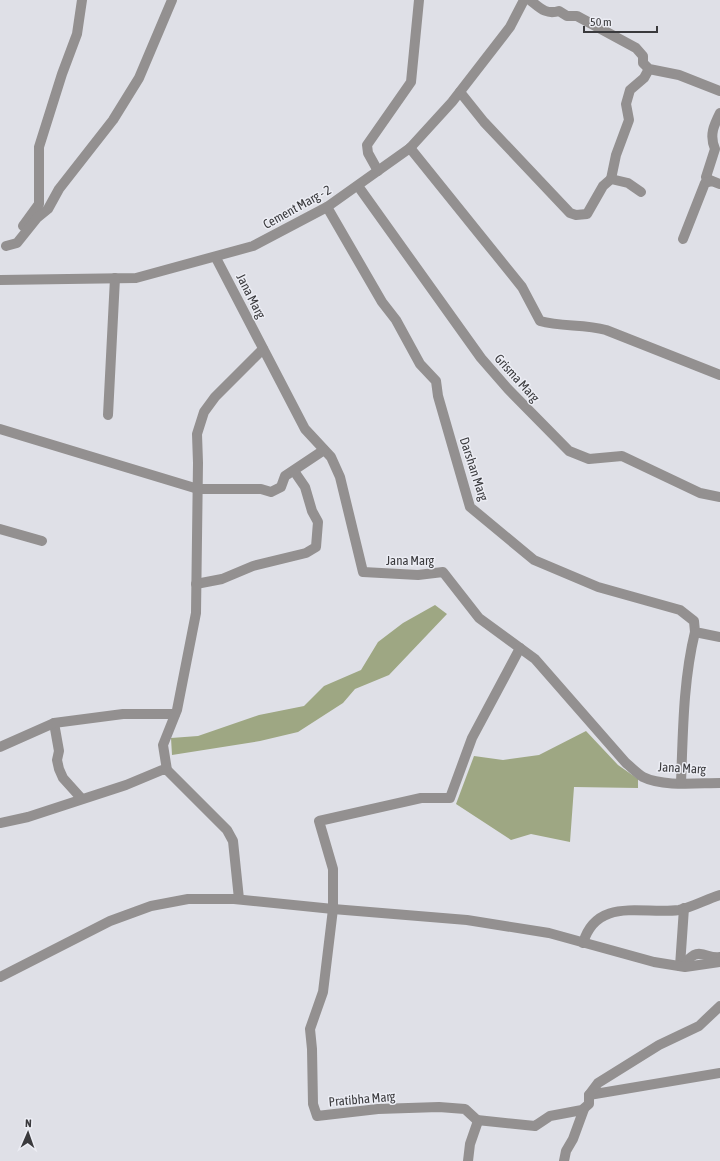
<svg xmlns="http://www.w3.org/2000/svg" width="720" height="1161" font-family="'Asap Condensed',sans-serif">
<style>
.forest{fill:#9ea783}
.lines{fill:none;stroke-linecap:round;stroke-linejoin:round}
.minor{stroke:#939090;stroke-width:10}
.labels{text-anchor:middle;dominant-baseline:central;stroke-width:3;stroke-linejoin:round;paint-order:stroke}
.street-label{font-size:13px;fill:#3a3a3d;stroke:#ecedf4}
</style>
<rect width="100%" height="100%" fill="#dfe0e7"/>
<!-- forest -->
<g class="forest">
<path d="M 435,605 L 447,614 L 389,675 L 355,689 L 343,703 L 298,732 L 260,741 L 172,755 L 171,738 L 198,736 L 259,715 L 304,706 L 324,686 L 361,670 L 378,642 L 403,623 Z"/>
<path d="M 586,731 L 618,765 L 638,779 L 638,788 L 574,787 L 570,842 L 531,834 L 511,840 L 456,804 L 474,756 L 503,760 L 539,755 Z"/>
</g>
<g class="lines">
<!-- minor -->
<g class="minor">
<path d="M 530,0 C 540,8 546,15 559,11 L 567,16 L 577,16 L 636,48 L 643,56 L 643,63 L 649,69 L 679,75 L 720,91"/>
<path d="M 460,92 L 484,122 L 570,213 L 576,215 L 587,214 L 603,186 L 611,179 L 628,183 L 641,192"/>
<path d="M 410,148 L 522,287 L 540,321 C 561,327 584,324 606,330 L 720,375"/>
<path d="M 378,171 L 368,153 L 367,145 L 411,82 L 419,0"/>
<path d="M 611,179 L 616,155 L 629,120 L 626,104 L 630,90 L 644,78 L 649,69"/>
<path d="M 711,181 L 706,177 L 715,149 C 709,135 714,125 720,113"/>
<path d="M 358,186 L 481,358 L 508,389 L 569,451 L 589,459 L 622,456 L 700,493 L 720,497"/>
<path d="M 327,207 L 382,302 L 396,320 L 420,364 L 436,381 L 438,396 L 470,507 L 534,560 L 598,587 L 680,610 L 694,621 L 695,632 L 720,637"/>
<path d="M 23,226 L 39,204 L 39,147 L 62,74 L 77,34 L 82,0"/>
<path d="M 683,239 L 705,183 L 712,181 L 720,184"/>
<path d="M 6,246 L 17,243 L 37,218 L 48,209 L 59,189 L 113,120 L 139,78 L 172,0"/>
<path d="M 216,258 L 305,429 L 331,457 L 340,477 L 363,572 L 418,575 L 443,572 L 479,618 L 535,659 L 626,763 C 631,767 637,773 643,777 C 663,787 698,783 720,783"/>
<path d="M 0,280 L 136,278 L 253,246 L 327,207 L 410,148 L 452,102 L 510,27 L 524,0"/>
<path d="M 108,415 L 115,278"/>
<path d="M 0,429 L 198,489 L 261,489 L 271,492 L 281,487 L 285,476 L 324,450"/>
<path d="M 0,529 L 42,541"/>
<path d="M 196,584 L 222,579 L 253,566 L 306,553 L 316,547 L 318,522 L 312,511 L 305,487 L 294,471"/>
<path d="M 54,723 L 59,751 L 57,760 L 59,769 L 63,778 L 81,798"/>
<path d="M 0,747 L 54,723 L 123,714 L 175,714"/>
<path d="M 681,783 C 683,733 683,681 695,632"/>
<path d="M 0,823 L 28,817 L 126,785 L 162,770 L 167,770"/>
<path d="M 239,899 L 233,841 L 227,830 L 167,770 L 163,745 L 177,710 L 196,613 L 198,463 L 197,434 L 204,412 L 215,397 L 263,349"/>
<path d="M 583,943 C 597,896 644,915 679,910 C 693,907 707,899 720,895"/>
<path d="M 680,966 L 684,908"/>
<path d="M 680,966 C 685,963 689,958 694,955 C 702,951 710,959 720,957"/>
<path d="M 0,977 L 110,921 L 151,906 L 188,899 L 234,899 L 333,909 L 467,920 L 549,933 L 654,962 L 685,967 L 720,962"/>
<path d="M 589,1095 L 720,1073"/>
<path d="M 477,1120 L 535,1126 L 550,1116 L 582,1110 L 589,1104 L 589,1095 L 598,1083 L 659,1045 L 699,1026 L 720,1006"/>
<path d="M 468,1161 L 470,1144 L 478,1121 L 465,1109 L 439,1107 L 378,1109 L 317,1116 L 313,1104 L 312,1049 L 310,1029 L 323,992 L 333,909 L 333,869 L 319,821 L 421,798 L 450,798 L 472,738 L 520,648"/>
<path d="M 564,1161 L 566,1151 L 573,1139 L 584,1109"/>
</g>
</g>
<g class="labels">
<!-- street labels -->
<g class="street-label">
<text transform="translate(297 207) rotate(-29)">Cement Marg - 2</text>
<text transform="translate(251 296) rotate(63)">Jana Marg</text>
<text transform="translate(517 378) rotate(48)">Grisma Marg</text>
<text transform="translate(474 469) rotate(72)">Darshan Marg</text>
<text x="410" y="560">Jana Marg</text>
<text transform="translate(682 768) rotate(3)">Jana Marg</text>
<text transform="translate(362 1099) rotate(-5)">Pratibha Marg</text>
</g>
</g>
<!-- north arrow -->
<g transform="translate(28 1133) rotate(2)" stroke="#ecedf4" stroke-width="3" paint-order="stroke">
<path d="M0-3L7 15L0 10L-7 15Z" fill="#3a3a3d"/>
<text y="-6" font-size="11" font-weight="bold" text-anchor="middle" fill="#3a3a3d">N</text>
</g>
<!-- scale -->
<path d="M584 26v6h73v-6" fill="none" stroke="#3a3a3d" stroke-width="2"/>
<text x="590" y="26" font-size="12" fill="#3a3a3d" stroke="#ecedf4" stroke-width="3" paint-order="stroke">50 m</text>
</svg>
